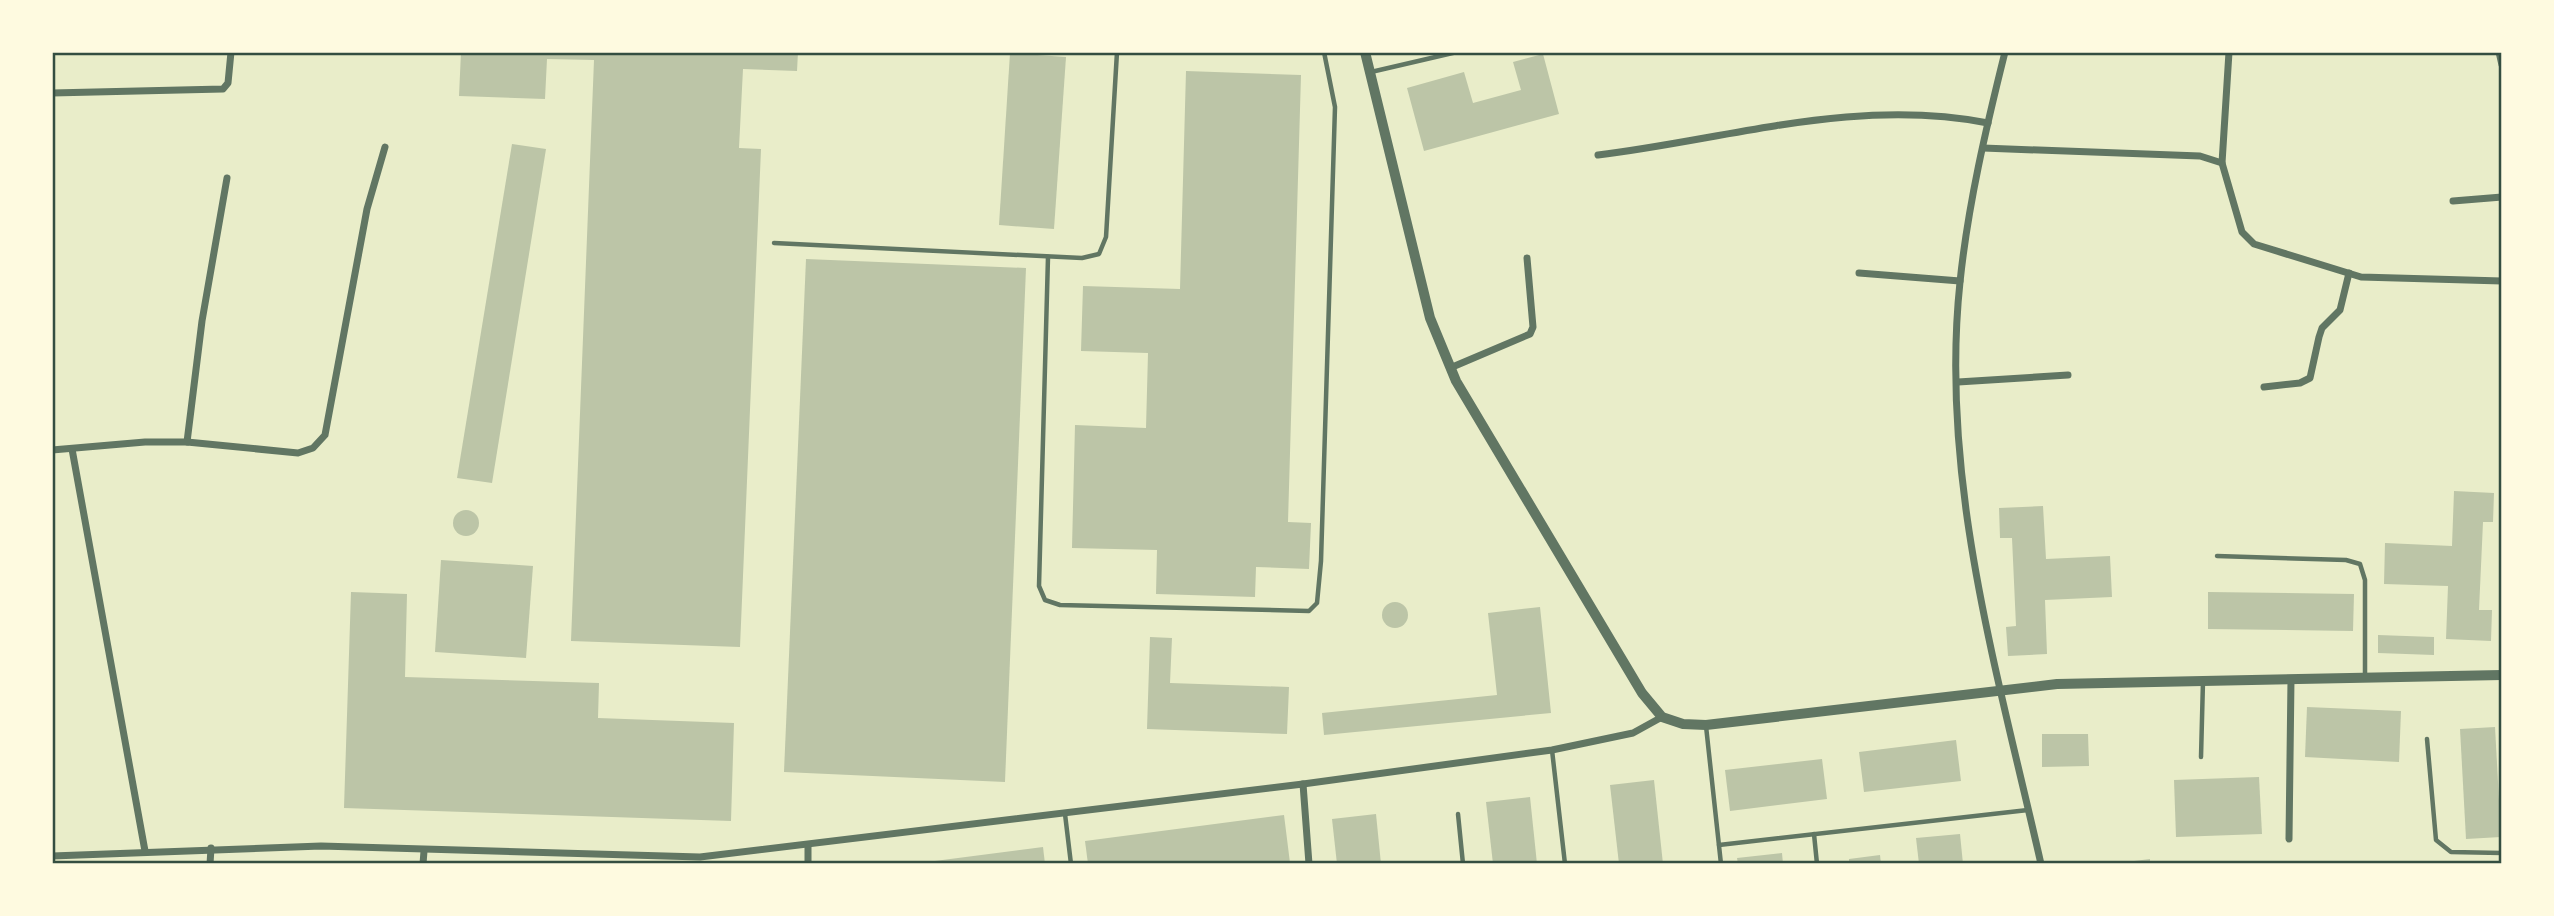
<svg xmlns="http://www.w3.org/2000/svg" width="2554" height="916" font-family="'Work Sans',sans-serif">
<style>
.building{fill:#bcc5a7}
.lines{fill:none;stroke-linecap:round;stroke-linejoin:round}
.service{stroke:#617663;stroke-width:4.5}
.minor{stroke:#617663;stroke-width:7}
.tertiary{stroke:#617663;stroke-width:10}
.neatline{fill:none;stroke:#344e41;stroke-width:2.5}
</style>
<rect width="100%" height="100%" fill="#e9edc9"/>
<!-- building -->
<g class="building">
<path d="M 461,52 L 798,52 L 797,71 L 743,69 L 739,148 L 761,149 L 740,647 L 571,641 L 594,60 L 547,59 L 545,99 L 459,96 Z"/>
<path d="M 1010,53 L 1066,57 L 1054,229 L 999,225 Z"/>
<path d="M 1543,54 L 1559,114 L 1424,151 L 1407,88 L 1464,72 L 1473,103 L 1521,90 L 1513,62 Z"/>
<path d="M 1186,71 L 1301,75 L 1288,522 L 1311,523 L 1309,569 L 1256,567 L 1255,597 L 1156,594 L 1157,550 L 1072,548 L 1075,425 L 1146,428 L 1148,353 L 1081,351 L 1083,286 L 1180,289 Z"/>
<path d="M 512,144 L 546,149 L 492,483 L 457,478 Z"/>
<path d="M 806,259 L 1026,268 L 1005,782 L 784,772 Z"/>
<path d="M 2454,491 L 2494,493 L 2493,522 L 2483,522 L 2479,610 L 2492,610 L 2491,641 L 2446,639 L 2448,586 L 2384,584 L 2385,543 L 2452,546 Z"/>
<path d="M 2043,506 L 2046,559 L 2110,556 L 2112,597 L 2045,600 L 2047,654 L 2008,656 L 2006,627 L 2016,626 L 2012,538 L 2000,538 L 1999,508 Z"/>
<circle cx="466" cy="523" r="13"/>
<path d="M 441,560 L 533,566 L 526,658 L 435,652 Z"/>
<path d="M 351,592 L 407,594 L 405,677 L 599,683 L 598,718 L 734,723 L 731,821 L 344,808 Z"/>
<path d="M 2208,592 L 2354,594 L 2353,631 L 2208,629 Z"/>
<circle cx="1395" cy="615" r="13"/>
<path d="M 1540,607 L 1551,713 L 1324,735 L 1322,713 L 1497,695 L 1488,613 Z"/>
<path d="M 2378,635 L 2434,637 L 2434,655 L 2378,653 Z"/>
<path d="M 1150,637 L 1172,638 L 1170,683 L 1289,687 L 1287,734 L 1147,729 Z"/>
<path d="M 2307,707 L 2401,711 L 2399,762 L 2305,757 Z"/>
<path d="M 2495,727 L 2501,837 L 2466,839 L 2460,729 Z"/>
<path d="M 2042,734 L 2088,734 L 2089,766 L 2042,767 Z"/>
<path d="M 1956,740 L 1961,781 L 1864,792 L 1859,752 Z"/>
<path d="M 1822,759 L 1827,799 L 1730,811 L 1725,770 Z"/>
<path d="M 2259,777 L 2262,834 L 2176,837 L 2174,780 Z"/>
<path d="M 1654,780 L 1663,864 L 1619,864 L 1610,785 Z"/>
<path d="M 1530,797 L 1537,864 L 1493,864 L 1486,802 Z"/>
<path d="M 1376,814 L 1381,864 L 1337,864 L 1332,819 Z"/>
<path d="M 1284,815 L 1290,863 L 1088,864 L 1085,841 Z"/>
<path d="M 1960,834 L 1963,864 L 1919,864 L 1916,838 Z"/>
<path d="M 1043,847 L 1045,864 L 927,864 L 927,862 Z"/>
<path d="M 1782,853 L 1783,864 L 1738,864 L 1737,858 Z"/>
<path d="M 1880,855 L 1881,864 L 1849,864 L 1849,859 Z"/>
<path d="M 2150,859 L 2150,864 L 2126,864 L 2126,862 Z"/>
</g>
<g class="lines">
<!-- service -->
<g class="service">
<path d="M 1371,72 L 1457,52"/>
<path d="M 774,243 L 1082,258 L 1099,254 L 1106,237 L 1117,52"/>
<path d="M 1048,257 L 1039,586 L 1045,600 L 1060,605 L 1309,611 L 1317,603 L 1321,561 L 1335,107 L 1324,52"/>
<path d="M 2217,556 L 2346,560 L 2360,564 L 2365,580 L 2365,677"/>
<path d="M 1706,726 L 1721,864"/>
<path d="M 2427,739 L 2436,840 L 2451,852 L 2502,853"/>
<path d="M 1552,750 L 1565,864"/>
<path d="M 2201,757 L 2203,681"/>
<path d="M 1065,814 L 1071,864"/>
<path d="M 1458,814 L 1463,864"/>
<path d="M 1814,834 L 1817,864"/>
<path d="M 1719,845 L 2028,810"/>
</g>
<!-- minor -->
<g class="minor">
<path d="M 2005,52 C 1986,128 1968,205 1960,282 C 1939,479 1998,674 2041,864"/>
<path d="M 2499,52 L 2502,65"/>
<path d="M 52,93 L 223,89 L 228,83 L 231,52"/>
<path d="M 1983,148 L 2200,156 L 2222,163 L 2242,232 L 2254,244 L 2361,277 L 2502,281"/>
<path d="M 1598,155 C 1728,139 1856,97 1988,123"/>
<path d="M 2222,163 L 2229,52"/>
<path d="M 2453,201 L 2502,197"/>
<path d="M 1859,273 L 1960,281"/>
<path d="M 1450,368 L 1530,334 L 1533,327 L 1527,258"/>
<path d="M 1958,382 L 2068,375"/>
<path d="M 2264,387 L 2300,383 L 2310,378 L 2319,337 L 2322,328 L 2340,310 L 2349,273"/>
<path d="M 187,442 L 202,321 L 227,178"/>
<path d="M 72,449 L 145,851"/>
<path d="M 52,450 L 145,442 L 187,442 L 298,453 L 313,448 L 325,435 L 367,209 L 385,147"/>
<path d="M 1303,784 L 1309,864"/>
<path d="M 2289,839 L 2291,679"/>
<path d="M 52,856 L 321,846 L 700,857 L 1303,784 L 1552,750 L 1633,733 L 1662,717"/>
<path d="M 210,864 L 211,848"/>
<path d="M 423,864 L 424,851"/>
<path d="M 808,864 L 808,846"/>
</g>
<!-- tertiary -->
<path class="tertiary" d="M 1365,52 L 1430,318 L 1456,381 L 1642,693 L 1662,717 L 1683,724 L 1706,725 L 2057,684 L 2502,675"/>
</g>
<!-- border -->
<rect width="2554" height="916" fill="none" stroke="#fefae0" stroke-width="108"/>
<rect x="54" y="54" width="2446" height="808" class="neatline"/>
</svg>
